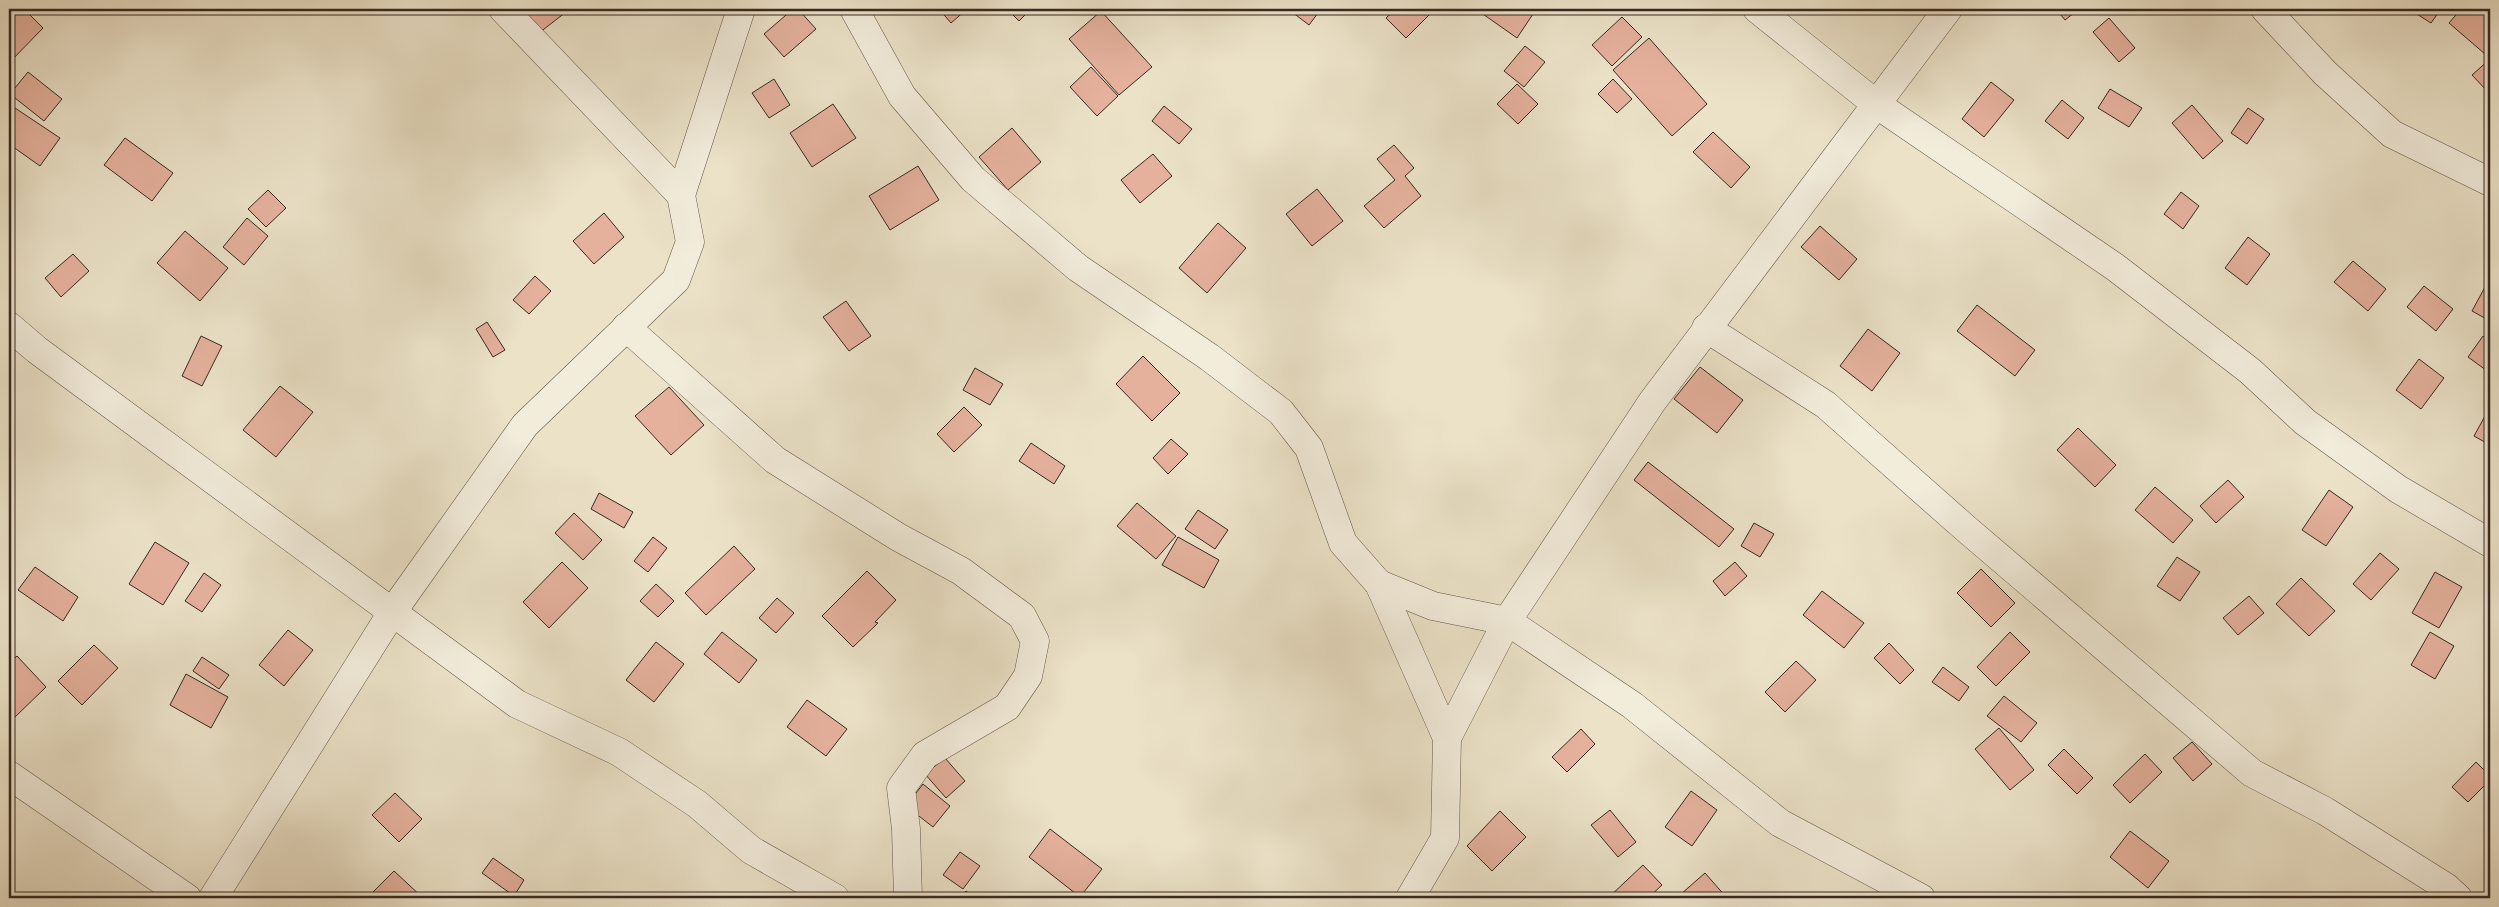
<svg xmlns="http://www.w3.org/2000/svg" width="2499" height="907" font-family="'IM FELL Double Pica',serif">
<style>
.building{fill:#e5b19d;stroke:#382921}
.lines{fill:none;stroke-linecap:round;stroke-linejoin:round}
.minor-casing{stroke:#65574b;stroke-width:29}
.minor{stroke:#f2ecdb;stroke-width:28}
</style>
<rect width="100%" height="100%" fill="#ebe2c8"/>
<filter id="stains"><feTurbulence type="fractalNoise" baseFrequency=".004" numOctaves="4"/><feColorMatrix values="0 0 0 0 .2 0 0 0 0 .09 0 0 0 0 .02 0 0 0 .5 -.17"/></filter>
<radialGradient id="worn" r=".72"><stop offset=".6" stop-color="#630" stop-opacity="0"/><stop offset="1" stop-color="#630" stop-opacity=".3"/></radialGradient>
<!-- building -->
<g class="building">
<path d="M 9,9 L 24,9 L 43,28 L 9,63 Z"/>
<path d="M 523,9 L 570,9 L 535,36 L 517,13 Z"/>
<path d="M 793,9 L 798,9 L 816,29 L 784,57 L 764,34 Z"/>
<path d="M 939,9 L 967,9 L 951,23 Z"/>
<path d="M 1007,9 L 1031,9 L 1019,21 Z"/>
<path d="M 1288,9 L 1321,9 L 1309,25 Z"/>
<path d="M 1396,9 L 1435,9 L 1406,38 L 1386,18 Z"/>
<path d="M 1482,9 L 1525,9 L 1533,14 L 1517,38 L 1480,12 Z"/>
<path d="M 2056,9 L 2079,9 L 2065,20 Z"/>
<path d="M 2409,9 L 2441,9 L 2431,23 Z"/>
<path d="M 2461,9 L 2485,9 L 2490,13 L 2490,48 L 2485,54 L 2449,23 Z"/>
<path d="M 1101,11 L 1152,67 L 1119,95 L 1069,39 Z"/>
<path d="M 1622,17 L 1642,37 L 1612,66 L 1592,45 Z"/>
<path d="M 2109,18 L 2135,48 L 2119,62 L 2093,32 Z"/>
<path d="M 1649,38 L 1707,104 L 1672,136 L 1613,70 Z"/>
<path d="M 1525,46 L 1545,62 L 1524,87 L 1504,71 Z"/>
<path d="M 2490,59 L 2490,90 L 2488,92 L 2472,75 Z"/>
<path d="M 1091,67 L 1118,96 L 1097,116 L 1070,87 Z"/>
<path d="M 28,72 L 62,99 L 44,121 L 10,94 Z"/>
<path d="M 774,79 L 790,105 L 769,118 L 752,93 Z"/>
<path d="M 1613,79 L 1632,99 L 1617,113 L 1598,94 Z"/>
<path d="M 1991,82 L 2014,100 L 1984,137 L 1962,119 Z"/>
<path d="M 1517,84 L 1538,104 L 1518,124 L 1497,104 Z"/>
<path d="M 2110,89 L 2142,108 L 2129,127 L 2098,108 Z"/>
<path d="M 2062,100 L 2084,118 L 2068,139 L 2045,121 Z"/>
<path d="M 833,104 L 856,138 L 812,167 L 790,133 Z"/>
<path d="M 2192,105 L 2223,141 L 2203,159 L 2172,123 Z"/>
<path d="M 1164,106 L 1192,129 L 1179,144 L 1152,121 Z"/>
<path d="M 15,108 L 60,138 L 40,166 L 9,144 L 9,119 Z"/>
<path d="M 2248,108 L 2264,119 L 2247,144 L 2231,133 Z"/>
<path d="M 1012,128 L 1041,162 L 1008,190 L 979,157 Z"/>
<path d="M 1713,132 L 1750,167 L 1731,188 L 1693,152 Z"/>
<path d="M 125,138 L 173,173 L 152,201 L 104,165 Z"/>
<path d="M 1394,145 L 1414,168 L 1405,176 L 1421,196 L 1384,228 L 1364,206 L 1395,180 L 1377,159 Z"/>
<path d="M 1153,154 L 1172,176 L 1140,203 L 1121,180 Z"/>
<path d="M 918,166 L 939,200 L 890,230 L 869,196 Z"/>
<path d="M 1317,189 L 1343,221 L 1312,246 L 1286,214 Z"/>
<path d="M 268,190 L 286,208 L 266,227 L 248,209 Z"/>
<path d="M 2181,192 L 2199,206 L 2183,229 L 2164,214 Z"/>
<path d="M 604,213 L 624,237 L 594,264 L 573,241 Z"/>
<path d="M 247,218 L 268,236 L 244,265 L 223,247 Z"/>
<path d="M 1218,223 L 1246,248 L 1207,293 L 1179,268 Z"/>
<path d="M 1820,226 L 1857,259 L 1839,280 L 1801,247 Z"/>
<path d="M 185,231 L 228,268 L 200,301 L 157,263 Z"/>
<path d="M 2248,237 L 2270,254 L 2247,285 L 2225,268 Z"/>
<path d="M 73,254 L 89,271 L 61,297 L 45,278 Z"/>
<path d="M 2353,261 L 2386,289 L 2368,311 L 2334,282 Z"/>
<path d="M 535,276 L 551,291 L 529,314 L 513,300 Z"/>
<path d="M 2424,286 L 2453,309 L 2436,331 L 2407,307 Z"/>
<path d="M 2485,287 L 2490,290 L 2490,321 L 2472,311 Z"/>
<path d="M 846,301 L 871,336 L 849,351 L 823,317 Z"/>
<path d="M 1977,305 L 2035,350 L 2015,376 L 1957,331 Z"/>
<path d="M 487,322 L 505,350 L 493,357 L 476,329 Z"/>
<path d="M 1868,329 L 1900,353 L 1872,391 L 1840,366 Z"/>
<path d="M 201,336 L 222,346 L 202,386 L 182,376 Z"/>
<path d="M 2483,336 L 2490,341 L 2490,373 L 2468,357 Z"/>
<path d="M 1143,356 L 1180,393 L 1152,421 L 1116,384 Z"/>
<path d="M 2419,359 L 2444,378 L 2421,409 L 2396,390 Z"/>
<path d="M 1700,367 L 1743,400 L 1717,433 L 1674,399 Z"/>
<path d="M 975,368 L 1003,384 L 990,405 L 963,390 Z"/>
<path d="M 280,386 L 313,412 L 276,457 L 243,430 Z"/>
<path d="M 669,387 L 704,425 L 671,455 L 635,416 Z"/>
<path d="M 964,407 L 982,425 L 954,452 L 937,434 Z"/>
<path d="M 2490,407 L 2490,445 L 2474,436 Z"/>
<path d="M 2078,428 L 2116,465 L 2095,487 L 2057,450 Z"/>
<path d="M 1171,439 L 1188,454 L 1168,474 L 1153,458 Z"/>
<path d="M 1031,443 L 1065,466 L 1054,484 L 1019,461 Z"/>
<path d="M 1648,462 L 1734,529 L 1719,547 L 1634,480 Z"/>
<path d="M 2228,480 L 2244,497 L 2216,523 L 2200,506 Z"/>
<path d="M 2155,487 L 2193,520 L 2173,543 L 2135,510 Z"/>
<path d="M 2329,490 L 2353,507 L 2326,546 L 2302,530 Z"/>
<path d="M 599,493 L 633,512 L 624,528 L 591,509 Z"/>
<path d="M 1137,503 L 1176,536 L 1156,559 L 1117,526 Z"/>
<path d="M 1198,510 L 1228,530 L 1215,549 L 1185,529 Z"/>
<path d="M 574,513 L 602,540 L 583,560 L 555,533 Z"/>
<path d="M 1754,523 L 1774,534 L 1760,557 L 1741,546 Z"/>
<path d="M 653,537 L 667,548 L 648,572 L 634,561 Z"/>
<path d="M 1178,537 L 1219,560 L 1204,588 L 1162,565 Z"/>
<path d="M 155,542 L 189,563 L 163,605 L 129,584 Z"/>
<path d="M 734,546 L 755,569 L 706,615 L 685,593 Z"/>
<path d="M 2380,553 L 2399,569 L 2371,600 L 2353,584 Z"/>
<path d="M 2177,557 L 2200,572 L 2180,601 L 2157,586 Z"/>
<path d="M 562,562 L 588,588 L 549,628 L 523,602 Z"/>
<path d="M 1735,562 L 1747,576 L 1725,596 L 1713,581 Z"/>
<path d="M 35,567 L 78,597 L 63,621 L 18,590 Z"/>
<path d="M 1981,569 L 2015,603 L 1991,627 L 1957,593 Z"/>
<path d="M 867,571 L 896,600 L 875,622 L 878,623 L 853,647 L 822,616 Z"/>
<path d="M 2435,572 L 2462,587 L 2439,628 L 2412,613 Z"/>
<path d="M 204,573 L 221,585 L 202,612 L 185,601 Z"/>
<path d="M 2301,578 L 2335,611 L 2309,636 L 2276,604 Z"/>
<path d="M 656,584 L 674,601 L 658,617 L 640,601 Z"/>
<path d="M 1822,591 L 1864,623 L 1844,648 L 1803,615 Z"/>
<path d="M 2249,596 L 2264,613 L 2238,635 L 2223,618 Z"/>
<path d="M 777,598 L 794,613 L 776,633 L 759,618 Z"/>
<path d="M 288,630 L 313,650 L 284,686 L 259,665 Z"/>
<path d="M 722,632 L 757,660 L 739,683 L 704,654 Z"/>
<path d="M 2010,632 L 2030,652 L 1996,686 L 1977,667 Z"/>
<path d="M 2430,632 L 2454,646 L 2435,679 L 2411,665 Z"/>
<path d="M 656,642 L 684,664 L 654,702 L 626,680 Z"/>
<path d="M 1889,643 L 1914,670 L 1900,684 L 1874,658 Z"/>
<path d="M 94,645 L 118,668 L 82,705 L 58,681 Z"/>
<path d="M 17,656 L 46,687 L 14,718 L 9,712 L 9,663 Z"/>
<path d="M 202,657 L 229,675 L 219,689 L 193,671 Z"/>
<path d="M 1796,661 L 1816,680 L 1785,712 L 1765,692 Z"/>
<path d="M 1943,667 L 1969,687 L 1959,701 L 1932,682 Z"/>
<path d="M 186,674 L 228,697 L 211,728 L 170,705 Z"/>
<path d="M 2004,696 L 2037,723 L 2021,742 L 1987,716 Z"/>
<path d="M 807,700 L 847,729 L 826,756 L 787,727 Z"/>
<path d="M 1999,728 L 2034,770 L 2010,790 L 1975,749 Z"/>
<path d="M 1581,729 L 1595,744 L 1567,772 L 1552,757 Z"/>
<path d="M 2192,742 L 2212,764 L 2193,781 L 2173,758 Z"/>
<path d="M 2064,749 L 2093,778 L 2077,794 L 2048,765 Z"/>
<path d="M 2145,754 L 2162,772 L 2130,803 L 2113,785 Z"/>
<path d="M 945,758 L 965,781 L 946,798 L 925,774 Z"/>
<path d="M 2476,762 L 2490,776 L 2490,780 L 2468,802 L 2452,787 Z"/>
<path d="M 923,784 L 950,806 L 933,827 L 906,806 Z"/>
<path d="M 1691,791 L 1717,810 L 1692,846 L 1665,827 Z"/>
<path d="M 395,793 L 422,819 L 399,842 L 372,815 Z"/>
<path d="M 1610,810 L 1636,842 L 1618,857 L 1591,825 Z"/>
<path d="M 1500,811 L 1526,837 L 1492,871 L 1467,846 Z"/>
<path d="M 1050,829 L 1102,869 L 1080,897 L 1029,857 Z"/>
<path d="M 2130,831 L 2169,861 L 2148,888 L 2110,857 Z"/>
<path d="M 960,852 L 980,866 L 963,889 L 943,875 Z"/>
<path d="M 493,858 L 524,880 L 514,896 L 482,873 Z"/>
<path d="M 1643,865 L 1662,885 L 1648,898 L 1608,898 Z"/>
<path d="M 394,871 L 423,898 L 367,898 Z"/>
<path d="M 1705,873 L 1727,898 L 1685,898 L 1681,894 Z"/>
<path d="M 966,891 L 975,898 L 959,898 Z"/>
</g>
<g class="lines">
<defs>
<g id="minor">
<path d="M 503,9 L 681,195"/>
<path d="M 854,9 L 902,96 L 973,179 L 1078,268 L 1209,357 L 1281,412 L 1309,448 L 1343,543 L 1379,584 L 1447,738 L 1445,838 L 1410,898"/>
<path d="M 1757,9 L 1876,104 L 2115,267 L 2250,371 L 2305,422 L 2398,489 L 2490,543"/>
<path d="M 2265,9 L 2325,73 L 2392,134 L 2490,182"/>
<path d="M 9,326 L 37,350 L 517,704 L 619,752 L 697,804 L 751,850 L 835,898"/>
<path d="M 626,327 L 775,460 L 898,537 L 961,571 L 1022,616 L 1035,641 L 1028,676 L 1007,707 L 925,755 L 901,788 L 906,829 L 908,898"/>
<path d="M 1706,328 L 1826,405 L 1964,527 L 2252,773 L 2325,811 L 2446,887 L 2458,898"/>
<path d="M 1379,584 L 1433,606 L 1507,621 L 1632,705 L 1780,823 L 1921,898"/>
<path d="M 1447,738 L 1507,621 L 1652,402 L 1948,9"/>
<path d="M 9,775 L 187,898"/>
<path d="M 213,898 L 393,611 L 525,425 L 676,280 L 690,242 L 681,195 L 741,9"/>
</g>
</defs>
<!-- minor casing -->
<use href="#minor" class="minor-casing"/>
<!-- minor -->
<use href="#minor" class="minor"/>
</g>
<!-- margin -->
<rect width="2499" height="907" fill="none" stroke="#ebe2c8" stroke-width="30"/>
<rect x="10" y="10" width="2479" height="887" fill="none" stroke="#382921" stroke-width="2.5"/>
<rect x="15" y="15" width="2469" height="877" fill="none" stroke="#382921"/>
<rect width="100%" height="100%" filter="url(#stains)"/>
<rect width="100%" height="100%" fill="url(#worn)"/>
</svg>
